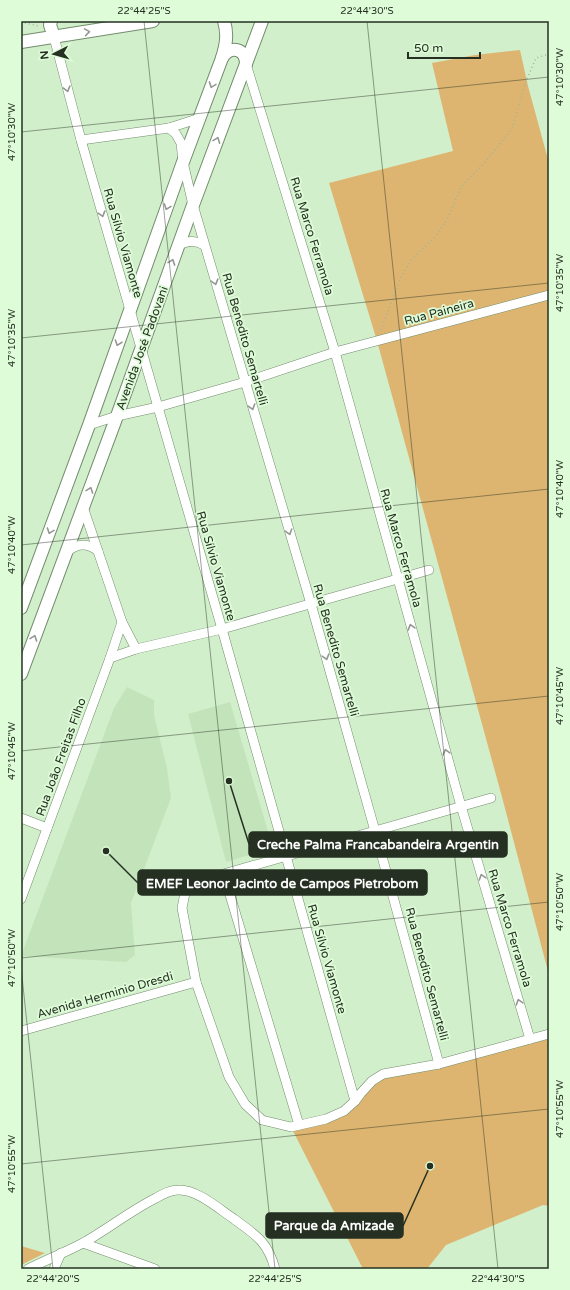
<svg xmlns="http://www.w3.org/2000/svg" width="570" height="1290" font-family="'Varela Round',sans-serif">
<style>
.built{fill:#c3e4bb}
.green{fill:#deb570}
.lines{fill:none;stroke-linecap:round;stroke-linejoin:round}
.street-casing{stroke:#738d6d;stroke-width:10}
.secondary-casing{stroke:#738d6d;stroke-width:14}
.path{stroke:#9db598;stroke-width:1.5;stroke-dasharray:1 3;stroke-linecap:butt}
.street{stroke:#fff;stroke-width:9}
.secondary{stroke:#fff;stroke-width:12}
.oneway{stroke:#929890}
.ticks{fill:none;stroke:#253022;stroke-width:1;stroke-opacity:0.45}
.labels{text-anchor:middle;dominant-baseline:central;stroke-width:3.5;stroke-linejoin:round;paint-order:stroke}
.street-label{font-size:12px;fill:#253022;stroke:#dffcd9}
.leader{fill:none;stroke:#253022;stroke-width:1.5}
.callout-dot{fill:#253022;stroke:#dffcd9;stroke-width:1.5}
.callout{fill:#253022;stroke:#253022;stroke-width:1.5}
.callout-label{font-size:13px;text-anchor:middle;font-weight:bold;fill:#fff}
.neatline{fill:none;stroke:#253022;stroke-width:1.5}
.ticks-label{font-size:10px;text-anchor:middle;fill:#253022}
</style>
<rect width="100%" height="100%" fill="#d2efcc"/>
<!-- built -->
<g class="built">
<path d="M 127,687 L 154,700 L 154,715 L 167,768 L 171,798 L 131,903 L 135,955 L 126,962 L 21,956 L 114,708 Z"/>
<path d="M 230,702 L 273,848 L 226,862 L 188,714 Z"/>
</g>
<!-- green -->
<g class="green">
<path d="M 520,50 L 528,86 L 549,163 L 549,975 L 502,797 L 377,341 L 329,183 L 453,151 L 432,63 L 475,55 Z"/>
<path d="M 549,1039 L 549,1206 L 543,1205 L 446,1245 L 427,1269 L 363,1269 L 291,1127 L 328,1121 L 374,1081 Z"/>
<path d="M 21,1246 L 45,1253 L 21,1265 Z"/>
</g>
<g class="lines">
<defs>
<g id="street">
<path d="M 54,37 L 81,140 L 222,629 L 355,1101"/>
<path d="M 246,64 L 335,352 L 461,806 L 530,1039"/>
<path d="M 169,128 L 176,134 L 181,143 L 183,162 L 193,205 L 311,604 L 375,831 L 439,1064"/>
<path d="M 81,140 L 169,128 L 200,118"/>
<path d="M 178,246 C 187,240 195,240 204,245"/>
<path d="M 89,425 L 117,416 L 158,407 L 245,382 L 335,352 L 549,295"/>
<path d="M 83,507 L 122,622 L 136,649"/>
<path d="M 67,552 C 77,543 88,543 98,551"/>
<path d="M 110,658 L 136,649 L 222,629 L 429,570"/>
<path d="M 491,798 L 199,881 L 190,887 L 185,893 L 182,908 L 196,982 L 229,1077 L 245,1104 L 262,1120 L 291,1127 L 326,1119 L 344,1111 L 355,1101 L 361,1093 L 372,1081 L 383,1074 L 439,1064 L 549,1034"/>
<path d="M 21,818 L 47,828"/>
<path d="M 224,875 L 299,1125"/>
<path d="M 21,899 L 110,658 L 122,622"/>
<path d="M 21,1031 L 196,982"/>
<path d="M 83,1243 L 155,1269"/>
<path d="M 28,1269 C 46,1260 66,1252 83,1243 C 108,1229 130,1211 156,1198 C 163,1194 170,1190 178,1190 C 197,1189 219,1209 234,1219 C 256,1235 268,1242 275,1269"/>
<path d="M 54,1269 L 61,1253"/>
</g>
<g id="secondary">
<path d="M 51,21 L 50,25 L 54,37"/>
<path d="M 21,42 L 153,21"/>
<path d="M 222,58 C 230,45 246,48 246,64"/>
<path d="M 21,608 L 89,425 L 183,162 L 222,58 C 226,45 228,35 224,21"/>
<path d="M 21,674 L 117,416 L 193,205 L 262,21"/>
</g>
</defs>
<!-- street casing -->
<use href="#street" class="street-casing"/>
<!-- secondary casing -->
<use href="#secondary" class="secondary-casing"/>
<!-- path -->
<g class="path">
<path d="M 21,22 L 39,26"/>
<path d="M 381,330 L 401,277 L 412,259 L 434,238 L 448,218 L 461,187 L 486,161 L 512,129 L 526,81 L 536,58 L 549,54"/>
</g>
<!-- street -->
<use href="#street" class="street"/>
<!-- secondary -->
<use href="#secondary" class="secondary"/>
</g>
<!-- one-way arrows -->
<defs><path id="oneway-chevron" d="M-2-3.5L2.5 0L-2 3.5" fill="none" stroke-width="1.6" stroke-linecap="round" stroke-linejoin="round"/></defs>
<g class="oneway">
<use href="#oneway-chevron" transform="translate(87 32) rotate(-9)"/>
<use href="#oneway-chevron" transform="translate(212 85) rotate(110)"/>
<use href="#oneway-chevron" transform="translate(67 89) rotate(75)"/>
<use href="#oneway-chevron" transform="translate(217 140) rotate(-69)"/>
<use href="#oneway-chevron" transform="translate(167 207) rotate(110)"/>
<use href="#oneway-chevron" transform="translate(102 214) rotate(74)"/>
<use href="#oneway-chevron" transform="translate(172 262) rotate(-70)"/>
<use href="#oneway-chevron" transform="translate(215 282) rotate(74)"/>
<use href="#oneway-chevron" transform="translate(118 343) rotate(109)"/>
<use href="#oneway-chevron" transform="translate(252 407) rotate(73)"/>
<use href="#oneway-chevron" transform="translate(90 490) rotate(-70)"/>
<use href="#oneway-chevron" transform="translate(50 531) rotate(110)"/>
<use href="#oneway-chevron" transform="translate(289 532) rotate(73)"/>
<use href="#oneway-chevron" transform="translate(411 627) rotate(-106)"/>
<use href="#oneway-chevron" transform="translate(34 638) rotate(-70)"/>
<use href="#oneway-chevron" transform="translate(326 657) rotate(74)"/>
<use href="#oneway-chevron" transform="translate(446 752) rotate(-106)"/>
<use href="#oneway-chevron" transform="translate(482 877) rotate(-107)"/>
<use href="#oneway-chevron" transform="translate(519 1002) rotate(-107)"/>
</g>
<!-- ticks -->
<path class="ticks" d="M 144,21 L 275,1269M 367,21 L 498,1269M 21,132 L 549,77M 21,338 L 549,283M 21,545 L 549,489M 21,751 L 549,696M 21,958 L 549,902M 21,967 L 53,1269M 21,1164 L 549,1109"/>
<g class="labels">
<!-- street labels -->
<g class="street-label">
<text transform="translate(312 236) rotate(73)">Rua Marco Ferramola</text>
<text transform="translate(123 243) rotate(74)">Rua Sílvio Viamonte</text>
<text transform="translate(439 312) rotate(-15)">Rua Paineira</text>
<text transform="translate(245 339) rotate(74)">Rua Benedito Semartelli</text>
<text transform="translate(142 348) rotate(-70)">Avenida José Padovani</text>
<text transform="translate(401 548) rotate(74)">Rua Marco Ferramola</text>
<text transform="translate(216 566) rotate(74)">Rua Sílvio Viamonte</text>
<text transform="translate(336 650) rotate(74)">Rua Benedito Semartelli</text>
<text transform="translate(61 757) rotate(-70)">Rua João Freitas Filho</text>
<text transform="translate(510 928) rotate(73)">Rua Marco Ferramola</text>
<text transform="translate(327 959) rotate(74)">Rua Sílvio Viamonte</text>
<text transform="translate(427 974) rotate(75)">Rua Benedito Semartelli</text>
<text transform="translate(105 995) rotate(-16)">Avenida Herminio Dresdi</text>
</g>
</g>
<!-- callouts -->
<path class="leader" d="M229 781L249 844M106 851L138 883M430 1166L403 1226"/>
<g class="callout-dot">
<circle cx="229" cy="781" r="4"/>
<circle cx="106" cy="851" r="4"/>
<circle cx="430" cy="1166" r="4"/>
</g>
<g class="callout">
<rect x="249" y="832" width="258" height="25" rx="4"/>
<rect x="138" y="870" width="289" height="25" rx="4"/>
<rect x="266" y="1213" width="137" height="25" rx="4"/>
</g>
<g class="callout-label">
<text x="378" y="849">Creche Palma Francabandeira Argentin</text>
<text x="282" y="888">EMEF Leonor Jacinto de Campos Pietrobom</text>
<text x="334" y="1230">Parque da Amizade</text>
</g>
<!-- border -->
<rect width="570" height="1290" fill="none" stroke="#dffcd9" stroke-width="44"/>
<!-- north arrow -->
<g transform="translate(54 54) rotate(264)" stroke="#dffcd9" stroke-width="3" paint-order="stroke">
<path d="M0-3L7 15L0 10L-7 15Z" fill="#253022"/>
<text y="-6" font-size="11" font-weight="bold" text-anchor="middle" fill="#253022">N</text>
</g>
<!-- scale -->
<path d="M408 52v6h72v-6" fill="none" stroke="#253022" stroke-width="2"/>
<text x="414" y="52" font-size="12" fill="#253022" stroke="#dffcd9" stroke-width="3" paint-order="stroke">50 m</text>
<rect x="22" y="22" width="526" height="1246" class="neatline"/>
<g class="ticks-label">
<text x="144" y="14">22°44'25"S</text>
<text x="367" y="14">22°44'30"S</text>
<text transform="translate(559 77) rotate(-90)" y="4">47°10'30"W</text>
<text transform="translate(11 132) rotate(-90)" y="4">47°10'30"W</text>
<text transform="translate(559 283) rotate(-90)" y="4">47°10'35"W</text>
<text transform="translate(11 338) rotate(-90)" y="4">47°10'35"W</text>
<text transform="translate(559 489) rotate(-90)" y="4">47°10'40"W</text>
<text transform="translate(11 545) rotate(-90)" y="4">47°10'40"W</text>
<text transform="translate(559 696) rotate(-90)" y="4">47°10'45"W</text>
<text transform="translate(11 751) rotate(-90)" y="4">47°10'45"W</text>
<text transform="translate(559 902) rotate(-90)" y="4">47°10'50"W</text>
<text transform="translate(11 958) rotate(-90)" y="4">47°10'50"W</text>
<text transform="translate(559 1109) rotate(-90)" y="4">47°10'55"W</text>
<text transform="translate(11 1164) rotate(-90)" y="4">47°10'55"W</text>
<text x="53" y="1282">22°44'20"S</text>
<text x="275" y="1282">22°44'25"S</text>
<text x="498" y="1282">22°44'30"S</text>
</g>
</svg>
